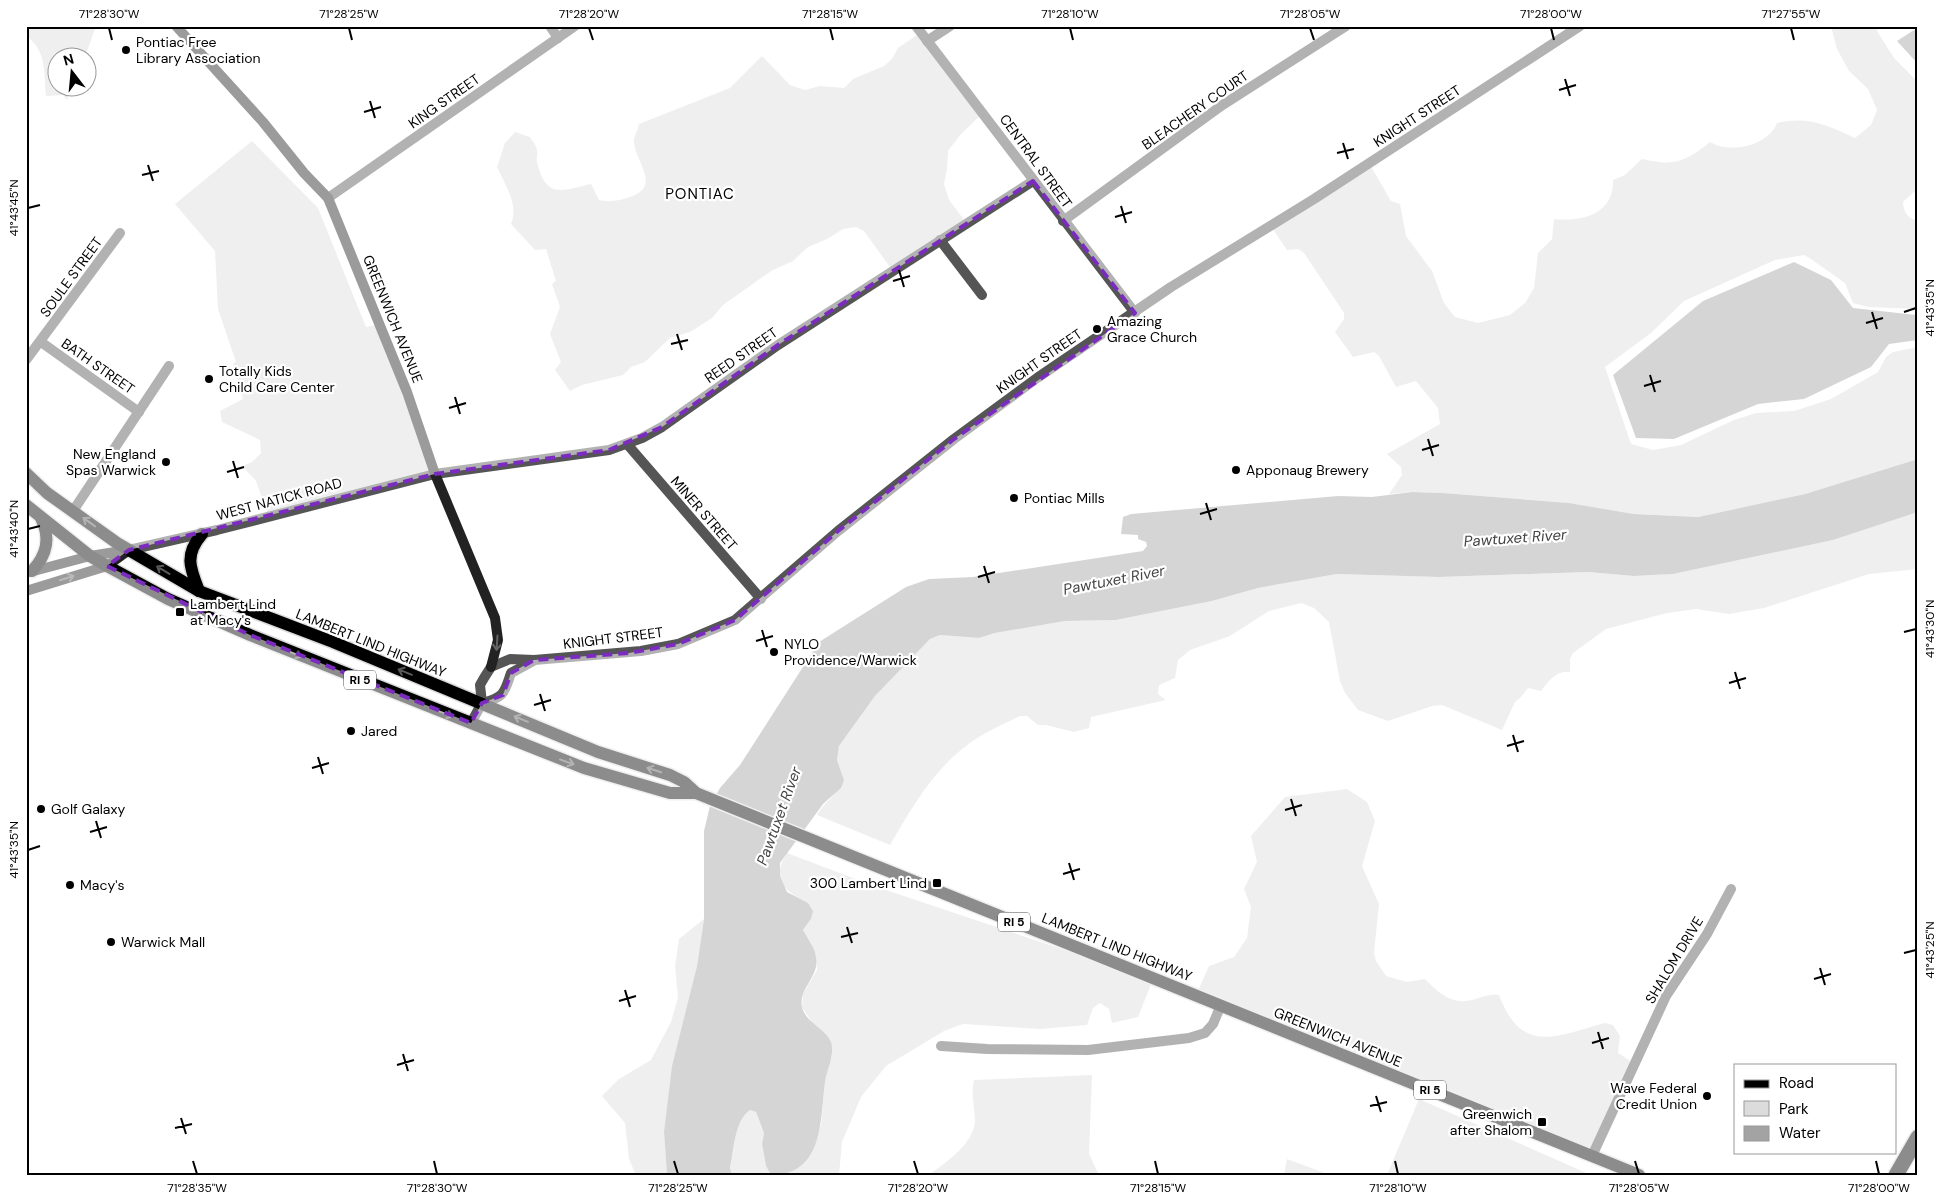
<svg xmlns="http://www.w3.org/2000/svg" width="1944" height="1201" font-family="'DM Sans',sans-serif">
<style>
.green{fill:#dcdcdc}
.water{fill:#a3a3a3}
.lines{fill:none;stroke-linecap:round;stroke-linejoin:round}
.primary-casing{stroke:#dbdbdb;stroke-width:15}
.highway-casing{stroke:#dbdbdb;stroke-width:18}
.street{stroke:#555;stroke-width:10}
.secondary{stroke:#222;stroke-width:10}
.primary{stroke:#000;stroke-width:12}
.highway{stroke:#000;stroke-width:15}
.oneway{stroke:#595959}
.oneway2{stroke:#646464}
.marked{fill:none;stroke:#7b2cbf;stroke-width:4;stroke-dasharray:10 6;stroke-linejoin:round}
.ticks{fill:none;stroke:#000;stroke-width:2}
.poi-dot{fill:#000;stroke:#fff;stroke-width:2}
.labels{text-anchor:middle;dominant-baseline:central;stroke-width:4.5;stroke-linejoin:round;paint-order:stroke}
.shield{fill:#fff;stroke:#4c4c4c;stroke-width:1}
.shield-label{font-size:12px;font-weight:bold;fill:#000}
.poi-label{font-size:14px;fill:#000;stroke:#fff;text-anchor:start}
.street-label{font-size:14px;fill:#000;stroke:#fff}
.neighbourhood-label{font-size:15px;letter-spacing:1px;fill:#000;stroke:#fff}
.water-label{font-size:15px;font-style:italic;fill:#444;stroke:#fff}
.neatline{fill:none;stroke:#000;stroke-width:2}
.ticks-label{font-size:12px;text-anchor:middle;fill:#000}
</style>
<rect width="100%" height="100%" fill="#fff"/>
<!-- green -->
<g class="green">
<path d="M 26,26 L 96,26 L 85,57 L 58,58 L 58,88 L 72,88 L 67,100 L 63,95 L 46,96 C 44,74 47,50 26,36 Z"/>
<path d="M 1831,26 L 1880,26 L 1877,31 L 1894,58 L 1918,82 L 1918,188 L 1903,202 C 1904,213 1907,218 1918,221 L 1918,309 L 1868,307 L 1853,303 L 1845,283 L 1811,259 L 1804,255 L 1775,260 L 1684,301 L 1651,333 L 1605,367 L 1631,444 L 1653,450 L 1681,445 L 1734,420 L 1756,413 L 1794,411 L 1831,399 L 1878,372 L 1886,357 L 1893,352 L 1918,347 L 1918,459 L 1805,494 L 1698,517 L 1634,514 L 1569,503 L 1443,493 L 1412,492 L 1389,494 L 1402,475 L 1401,467 L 1387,454 L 1440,424 L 1438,408 L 1416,381 L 1396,387 L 1379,356 L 1374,352 L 1353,357 L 1335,332 L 1344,319 L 1344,313 L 1304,253 L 1298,249 L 1287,250 L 1270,225 L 1369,163 L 1391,201 L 1400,204 L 1406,236 L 1432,271 L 1444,303 L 1455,317 L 1478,323 L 1510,315 L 1525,303 L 1534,288 L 1538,253 L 1552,239 L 1554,219 C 1583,222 1614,214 1613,180 L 1625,175 L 1642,159 C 1674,166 1684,163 1710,142 C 1730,154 1768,146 1777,123 C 1809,116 1826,125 1855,138 L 1871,125 L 1877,110 L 1868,89 L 1849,71 L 1837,49 Z"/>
<path d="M 920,33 L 984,112 L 961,134 L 948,151 L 947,169 L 944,184 L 949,200 L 965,221 L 892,270 L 864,231 L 856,227 L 843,229 L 827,239 L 808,247 L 793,261 L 771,271 L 723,305 L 712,318 L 690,332 L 670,338 L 645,362 L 631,367 L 623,375 L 582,385 L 570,391 L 555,370 L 561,362 L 550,334 L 560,307 L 552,284 L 556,281 L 546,249 L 535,250 L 511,224 C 519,204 505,185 497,167 L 505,143 L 515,132 L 530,137 C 532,141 537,146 537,151 C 538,155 536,158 537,162 C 546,199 561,191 591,184 L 599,200 C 611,202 618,201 630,197 C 664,186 632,159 634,139 C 635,134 638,130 639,124 L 730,88 L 762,56 L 790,85 L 805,90 L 820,86 L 844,88 L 853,79 L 884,66 L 892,59 L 898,48 Z"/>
<path d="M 252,141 L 318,208 L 366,327 L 379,324 L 435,473 L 270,521 L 256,481 L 242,466 L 252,462 L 261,453 L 260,440 L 222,422 L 220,411 L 243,399 L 233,363 L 236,362 L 218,309 L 215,251 L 175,204 Z"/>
<path d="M 1918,512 L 1918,569 L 1869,574 L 1764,608 L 1729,614 L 1696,609 L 1667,613 L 1606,629 L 1573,653 L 1570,659 L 1570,672 C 1556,670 1548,682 1541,691 L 1528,688 L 1520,698 L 1515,702 L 1502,730 L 1442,705 L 1432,706 L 1388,721 L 1358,710 L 1345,693 L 1340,681 L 1329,622 L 1314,608 L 1301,603 L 1269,611 L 1230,636 L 1190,650 L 1178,660 L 1175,678 L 1159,685 L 1158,694 L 1166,700 L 1091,717 L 1089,728 L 1074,732 L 1046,725 L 1038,725 L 1027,716 L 1020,716 C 1006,723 992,729 979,737 C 937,763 914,804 890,845 L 817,815 C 824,802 838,794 844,780 L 837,760 L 839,746 L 875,696 L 930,639 L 940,635 L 979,638 L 995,633 L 1065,621 L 1117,620 L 1212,601 L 1258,588 L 1337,574 L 1439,577 L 1588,572 L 1634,576 L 1673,574 L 1833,540 Z"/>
<path d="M 1347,789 L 1367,802 L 1375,821 L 1362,866 L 1379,904 L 1374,953 L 1376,961 L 1386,976 L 1407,982 L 1425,979 C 1439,993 1451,1005 1472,1000 C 1483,997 1488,994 1499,995 C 1522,1056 1556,1036 1605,1023 L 1613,1025 L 1620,1036 L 1618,1053 L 1638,1066 L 1593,1154 L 1196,995 L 1209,966 L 1234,957 L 1247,938 L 1251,907 L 1244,889 L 1257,862 L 1251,836 L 1285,797 Z"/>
<path d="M 787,853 L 874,886 L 1133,973 L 1152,982 L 1138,1017 L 1112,1023 L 1109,1009 L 1100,1003 L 1093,1008 L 1087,1025 L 1040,1029 L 963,1024 L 944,1031 L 886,1066 L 861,1097 L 842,1142 L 839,1175 L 784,1175 L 804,1163 L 821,1125 L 825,1080 L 832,1056 L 830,1040 L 812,1022 L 802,1007 L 803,994 L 817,970 L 816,956 L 803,930 L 811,919 L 808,903 C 785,891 770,880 787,853 Z"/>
<path d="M 704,919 L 697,966 L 664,1132 L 667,1175 L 636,1175 L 629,1159 L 625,1123 L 602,1096 L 619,1079 L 651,1060 L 671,1022 L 678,998 L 675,966 L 679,939 Z"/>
<path d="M 1092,1075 L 1089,1154 L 1099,1175 L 929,1175 C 946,1163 976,1142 975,1119 C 974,1105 971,1094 974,1080 Z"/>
<path d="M 1419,1099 L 1591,1175 L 1387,1175 Z"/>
<path d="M 750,1110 L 756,1112 L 764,1133 L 762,1144 L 766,1166 L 771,1175 L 732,1175 L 730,1169 C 734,1151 734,1121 750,1110 Z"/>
<path d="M 1287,1159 L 1330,1175 L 1284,1175 Z"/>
</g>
<!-- water -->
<g class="water">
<path d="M 1914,30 L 1918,31 L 1918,64 L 1897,41 Z"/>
<path d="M 1794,262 L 1831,280 L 1853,308 L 1916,315 L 1918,340 L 1889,344 L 1871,367 L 1804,399 L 1758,404 L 1674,439 L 1636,438 L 1613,375 L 1703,301 Z"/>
<path d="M 1918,459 L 1918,512 L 1833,540 L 1673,574 L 1634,576 L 1588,572 L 1439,577 L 1337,574 L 1258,588 L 1212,601 L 1116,620 L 1065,621 L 995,633 L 979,638 L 940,635 L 930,639 L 875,696 L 839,746 L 837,760 L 844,780 L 841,788 L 823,804 L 780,863 L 780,876 L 787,892 L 808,903 L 813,911 L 811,919 L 803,930 C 807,938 815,948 816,957 C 820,976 798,989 802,1007 C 805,1022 826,1029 831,1042 C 835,1056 827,1069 825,1082 C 820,1120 824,1175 771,1175 L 766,1166 L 762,1144 L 764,1133 L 756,1112 L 750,1110 C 734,1121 734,1151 730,1168 L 732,1175 L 667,1175 L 664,1132 L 672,1066 L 697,966 L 704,919 L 704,831 L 710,806 L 720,788 L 740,765 L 819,642 L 906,587 L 929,579 L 973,577 L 1143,551 L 1147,546 L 1146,542 L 1138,539 L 1138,535 L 1121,534 L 1123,517 L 1131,514 L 1338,496 L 1372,497 L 1412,492 L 1443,493 L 1569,503 L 1634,514 L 1698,517 L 1805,494 Z"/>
</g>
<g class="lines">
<defs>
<g id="primary">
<path d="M 26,473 L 47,493 L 117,543 L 199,591 L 333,642 L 598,752 L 670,775 L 684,782 L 696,793 L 1639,1175"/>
<path d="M 26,505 L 90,556 L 107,566 L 168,599 L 250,635 L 584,768 L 670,793 L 696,793"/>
<path d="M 32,571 C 47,555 51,538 41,518"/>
<path d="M 199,591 C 190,568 184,555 202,534"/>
</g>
<path id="highway" d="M 1896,1175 L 1918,1137"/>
</defs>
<!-- primary casing -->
<use href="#primary" class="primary-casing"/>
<!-- highway casing -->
<use href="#highway" class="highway-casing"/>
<!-- street -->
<g class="street">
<path d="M 550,26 L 558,38"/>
<path d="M 916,26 L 1135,313"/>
<path d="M 927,41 L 950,26"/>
<path d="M 328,198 L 575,26"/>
<path d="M 1063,221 L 1221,106 L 1346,26"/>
<path d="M 940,240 L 982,295"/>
<path d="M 41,342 L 139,412"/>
<path d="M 26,360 L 120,233"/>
<path d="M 627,444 L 761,599"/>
<path d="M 73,511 L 169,366"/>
<path d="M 129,550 L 217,530 L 435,474 L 609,450 L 642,438 L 662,427 L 778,345 L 1033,181"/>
<path d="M 482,703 C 505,697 504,693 511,673 L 533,661"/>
<path d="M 471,723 L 482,703 L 480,685 L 484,678 L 491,667 L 510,659 L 534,660 L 641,651 L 678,644 L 735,620 L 838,531 L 954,439 L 1037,378 L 1171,287 L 1314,199 L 1580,26"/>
<path d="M 941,1046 L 987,1049 L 1088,1050 L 1189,1038 L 1205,1033 L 1213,1024 L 1221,1005"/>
<path d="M 1592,1156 L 1666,996 L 1707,934 L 1731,889"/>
</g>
<!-- secondary -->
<g class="secondary">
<path d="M 176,26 L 263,122 L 304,173 L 328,198 L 407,392 L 435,474 L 495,618 L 498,640 L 491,667"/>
<path d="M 30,572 L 90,556 L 128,550"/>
<path d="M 26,591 L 107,566 L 129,550"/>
</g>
<!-- primary -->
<use href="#primary" class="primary"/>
<!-- highway -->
<use href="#highway" class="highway"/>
</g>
<!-- one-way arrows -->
<defs><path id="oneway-shaft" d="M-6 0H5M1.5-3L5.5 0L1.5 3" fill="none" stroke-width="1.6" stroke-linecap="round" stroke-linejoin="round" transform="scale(1.25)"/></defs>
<g class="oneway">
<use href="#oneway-shaft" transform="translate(89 522) rotate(-144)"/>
<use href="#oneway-shaft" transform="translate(163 570) rotate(-149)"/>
<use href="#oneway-shaft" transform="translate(295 654) rotate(22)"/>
<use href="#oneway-shaft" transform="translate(405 672) rotate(-158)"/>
<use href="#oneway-shaft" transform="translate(446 714) rotate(20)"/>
<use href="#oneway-shaft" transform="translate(521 719) rotate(-158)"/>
<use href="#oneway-shaft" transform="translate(567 762) rotate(20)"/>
<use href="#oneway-shaft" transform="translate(654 770) rotate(-162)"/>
</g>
<g class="oneway2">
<use href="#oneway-shaft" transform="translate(67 578) rotate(-17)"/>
<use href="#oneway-shaft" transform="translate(497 643) rotate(94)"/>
</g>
<!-- marked area -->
<path d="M0 0H1944V1201H0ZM 1033,181 L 1135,313 L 954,439 L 838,531 L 735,620 L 678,644 L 629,653 L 534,660 L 511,673 L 503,695 L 482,703 L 471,723 L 250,635 L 107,566 L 129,550 L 435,474 L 609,450 L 662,427 L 778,345 Z" fill="#fff" fill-opacity=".55" fill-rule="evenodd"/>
<path class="marked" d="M 1033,181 L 1135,313 L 954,439 L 838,531 L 735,620 L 678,644 L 629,653 L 534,660 L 511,673 L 503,695 L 482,703 L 471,723 L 250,635 L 107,566 L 129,550 L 435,474 L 609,450 L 662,427 L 778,345 Z"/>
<!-- ticks -->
<path class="ticks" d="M 109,28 L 112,40M 349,28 L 352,40M 589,28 L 593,40M 830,28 L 833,40M 1070,28 L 1073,40M 1310,28 L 1314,40M 1551,28 L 1554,40M 1791,28 L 1794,40M 1565,79 L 1570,96M 1559,90 L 1576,85M 370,101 L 375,118M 364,112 L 381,107M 1343,143 L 1348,159M 1337,153 L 1354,149M 148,165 L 153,181M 142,175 L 159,171M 1121,206 L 1126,223M 28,208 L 40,205M 1115,217 L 1132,212M 899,270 L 904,287M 893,281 L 910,276M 1872,312 L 1877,329M 1904,312 L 1916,308M 1866,323 L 1883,318M 677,334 L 682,350M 671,344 L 688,340M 1650,375 L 1655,392M 1644,386 L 1661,381M 455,397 L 460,414M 449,408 L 466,403M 1428,439 L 1433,456M 1422,450 L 1439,445M 233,461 L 238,478M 227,472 L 244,467M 1206,503 L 1211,520M 1200,514 L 1217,509M 28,529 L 40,526M 984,566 L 989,583M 978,577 L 995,572M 762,630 L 767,647M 1904,632 L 1916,629M 756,641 L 773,636M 1735,672 L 1740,689M 1729,683 L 1746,678M 540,694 L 545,711M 534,705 L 551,700M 1513,735 L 1518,752M 1507,746 L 1524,741M 318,757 L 323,774M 312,768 L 329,763M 1291,799 L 1296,816M 1285,810 L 1302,805M 96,821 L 101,838M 90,832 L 107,827M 28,850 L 40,846M 1069,863 L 1074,880M 1063,874 L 1080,869M 847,927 L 852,943M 841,937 L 858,933M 1904,953 L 1916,950M 1820,968 L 1825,985M 1814,979 L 1831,974M 625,990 L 630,1007M 619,1001 L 636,996M 1598,1032 L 1603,1049M 1592,1043 L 1609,1038M 403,1054 L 408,1071M 397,1065 L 414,1060M 1376,1096 L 1381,1112M 1370,1106 L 1387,1102M 181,1118 L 186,1134M 175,1128 L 192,1124M 193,1161 L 197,1174M 434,1161 L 437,1174M 674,1161 L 678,1174M 914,1161 L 918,1174M 1155,1161 L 1158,1174M 1395,1161 L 1398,1174M 1635,1161 L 1639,1174M 1876,1161 L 1879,1174"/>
<!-- markers -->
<g class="poi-dot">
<circle cx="126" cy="50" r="5"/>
<circle cx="1097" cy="329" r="5"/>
<circle cx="209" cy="379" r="5"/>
<circle cx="166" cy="462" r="5"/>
<circle cx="1236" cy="470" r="5"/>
<circle cx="1014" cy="498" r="5"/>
<rect x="175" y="607" width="10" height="10" rx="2.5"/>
<circle cx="774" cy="652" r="5"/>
<circle cx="351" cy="731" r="5"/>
<circle cx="41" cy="809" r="5"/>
<rect x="932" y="878" width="10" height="10" rx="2.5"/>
<circle cx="70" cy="885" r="5"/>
<circle cx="111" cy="942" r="5"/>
<circle cx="1707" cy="1096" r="5"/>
<rect x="1537" y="1117" width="10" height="10" rx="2.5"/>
</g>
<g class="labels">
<!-- shield labels -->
<g class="shield">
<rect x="344" y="670.5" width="32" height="19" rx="4"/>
<rect x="998" y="912.5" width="32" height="19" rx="4"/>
<rect x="1414" y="1080.5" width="32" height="19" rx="4"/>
</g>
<g class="shield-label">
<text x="360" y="680">RI 5</text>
<text x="1014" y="922">RI 5</text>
<text x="1430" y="1090">RI 5</text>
</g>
<!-- poi labels -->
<g class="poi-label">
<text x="136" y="42">Pontiac Free<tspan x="136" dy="16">Library Association</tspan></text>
<text x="1107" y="321">Amazing<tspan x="1107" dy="16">Grace Church</tspan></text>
<text x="219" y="371">Totally Kids<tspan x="219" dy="16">Child Care Center</tspan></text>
<text x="156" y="454" text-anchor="end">New England<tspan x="156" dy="16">Spas Warwick</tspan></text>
<text x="1246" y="470">Apponaug Brewery</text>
<text x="1024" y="498">Pontiac Mills</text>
<text x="190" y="604">Lambert Lind<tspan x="190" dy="16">at Macy's</tspan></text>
<text x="784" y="644">NYLO<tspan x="784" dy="16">Providence/Warwick</tspan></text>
<text x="361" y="731">Jared</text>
<text x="51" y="809">Golf Galaxy</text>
<text x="927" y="883" text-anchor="end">300 Lambert Lind</text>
<text x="80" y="885">Macy's</text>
<text x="121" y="942">Warwick Mall</text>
<text x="1697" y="1088" text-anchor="end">Wave Federal<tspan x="1697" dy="16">Credit Union</tspan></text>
<text x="1532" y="1114" text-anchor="end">Greenwich<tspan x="1532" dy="16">after Shalom</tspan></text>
</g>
<!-- street labels -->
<g class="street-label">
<text transform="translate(444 101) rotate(-35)">KING STREET</text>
<text transform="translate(1195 110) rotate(-35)">BLEACHERY COURT</text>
<text transform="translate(1417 116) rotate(-33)">KNIGHT STREET</text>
<text transform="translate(1036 161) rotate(54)">CENTRAL STREET</text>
<text transform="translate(71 277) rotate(-54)">SOULE STREET</text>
<text transform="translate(393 319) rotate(68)">GREENWICH AVENUE</text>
<text transform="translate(741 355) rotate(-35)">REED STREET</text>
<text transform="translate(1039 361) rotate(-35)">KNIGHT STREET</text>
<text transform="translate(98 366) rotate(35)">BATH STREET</text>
<text transform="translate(279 499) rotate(-15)">WEST NATICK ROAD</text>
<text transform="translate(704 513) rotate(49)">MINER STREET</text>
<text transform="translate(613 638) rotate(-7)">KNIGHT STREET</text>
<text transform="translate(371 643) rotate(22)">LAMBERT LIND HIGHWAY</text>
<text transform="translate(1117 947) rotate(22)">LAMBERT LIND HIGHWAY</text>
<text transform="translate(1674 960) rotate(-59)">SHALOM DRIVE</text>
<text transform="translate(1338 1037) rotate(22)">GREENWICH AVENUE</text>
</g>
<!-- neighbourhood labels -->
<g class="neighbourhood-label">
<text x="700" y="194">PONTIAC</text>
</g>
<!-- water labels -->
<g class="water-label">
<text transform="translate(1515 538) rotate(-4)">Pawtuxet River</text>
<text transform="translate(1114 580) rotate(-11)">Pawtuxet River</text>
<text transform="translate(779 816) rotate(-70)">Pawtuxet River</text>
</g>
</g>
<!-- border -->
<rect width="1944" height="1201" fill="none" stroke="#ffffff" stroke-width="55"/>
<!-- legend -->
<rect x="1734" y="1064" width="162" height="90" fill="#ffffff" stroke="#999999"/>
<rect x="1744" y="1080" width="25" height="8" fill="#000000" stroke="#999999"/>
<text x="1779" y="1088" font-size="15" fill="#000000">Road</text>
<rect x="1744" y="1101" width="25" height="15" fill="#dcdcdc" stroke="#999999"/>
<text x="1779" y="1114" font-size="15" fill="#000000">Park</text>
<rect x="1744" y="1126" width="25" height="15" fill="#a3a3a3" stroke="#999999"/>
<text x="1779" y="1138" font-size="15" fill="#000000">Water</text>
<!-- north arrow -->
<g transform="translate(72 72) rotate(344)"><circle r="24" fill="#ffffff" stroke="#999999"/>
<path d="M0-4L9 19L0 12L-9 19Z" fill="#000000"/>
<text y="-8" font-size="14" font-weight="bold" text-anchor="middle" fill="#000000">N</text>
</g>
<rect x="28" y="28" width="1888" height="1146" class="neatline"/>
<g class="ticks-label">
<text x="109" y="18">71°28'30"W</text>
<text x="349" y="18">71°28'25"W</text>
<text x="589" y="18">71°28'20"W</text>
<text x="830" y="18">71°28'15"W</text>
<text x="1070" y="18">71°28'10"W</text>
<text x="1310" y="18">71°28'05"W</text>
<text x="1551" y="18">71°28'00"W</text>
<text x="1791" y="18">71°27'55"W</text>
<text transform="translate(14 208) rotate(-90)" y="4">41°43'45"N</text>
<text transform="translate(1930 308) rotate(-90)" y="4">41°43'35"N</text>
<text transform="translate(14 529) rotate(-90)" y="4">41°43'40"N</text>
<text transform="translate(1930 629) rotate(-90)" y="4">41°43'30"N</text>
<text transform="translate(14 850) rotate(-90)" y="4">41°43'35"N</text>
<text transform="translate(1930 950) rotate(-90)" y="4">41°43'25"N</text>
<text x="197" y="1192">71°28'35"W</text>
<text x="437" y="1192">71°28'30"W</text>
<text x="678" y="1192">71°28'25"W</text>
<text x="918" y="1192">71°28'20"W</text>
<text x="1158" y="1192">71°28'15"W</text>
<text x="1398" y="1192">71°28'10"W</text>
<text x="1639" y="1192">71°28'05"W</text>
<text x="1879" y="1192">71°28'00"W</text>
</g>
</svg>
